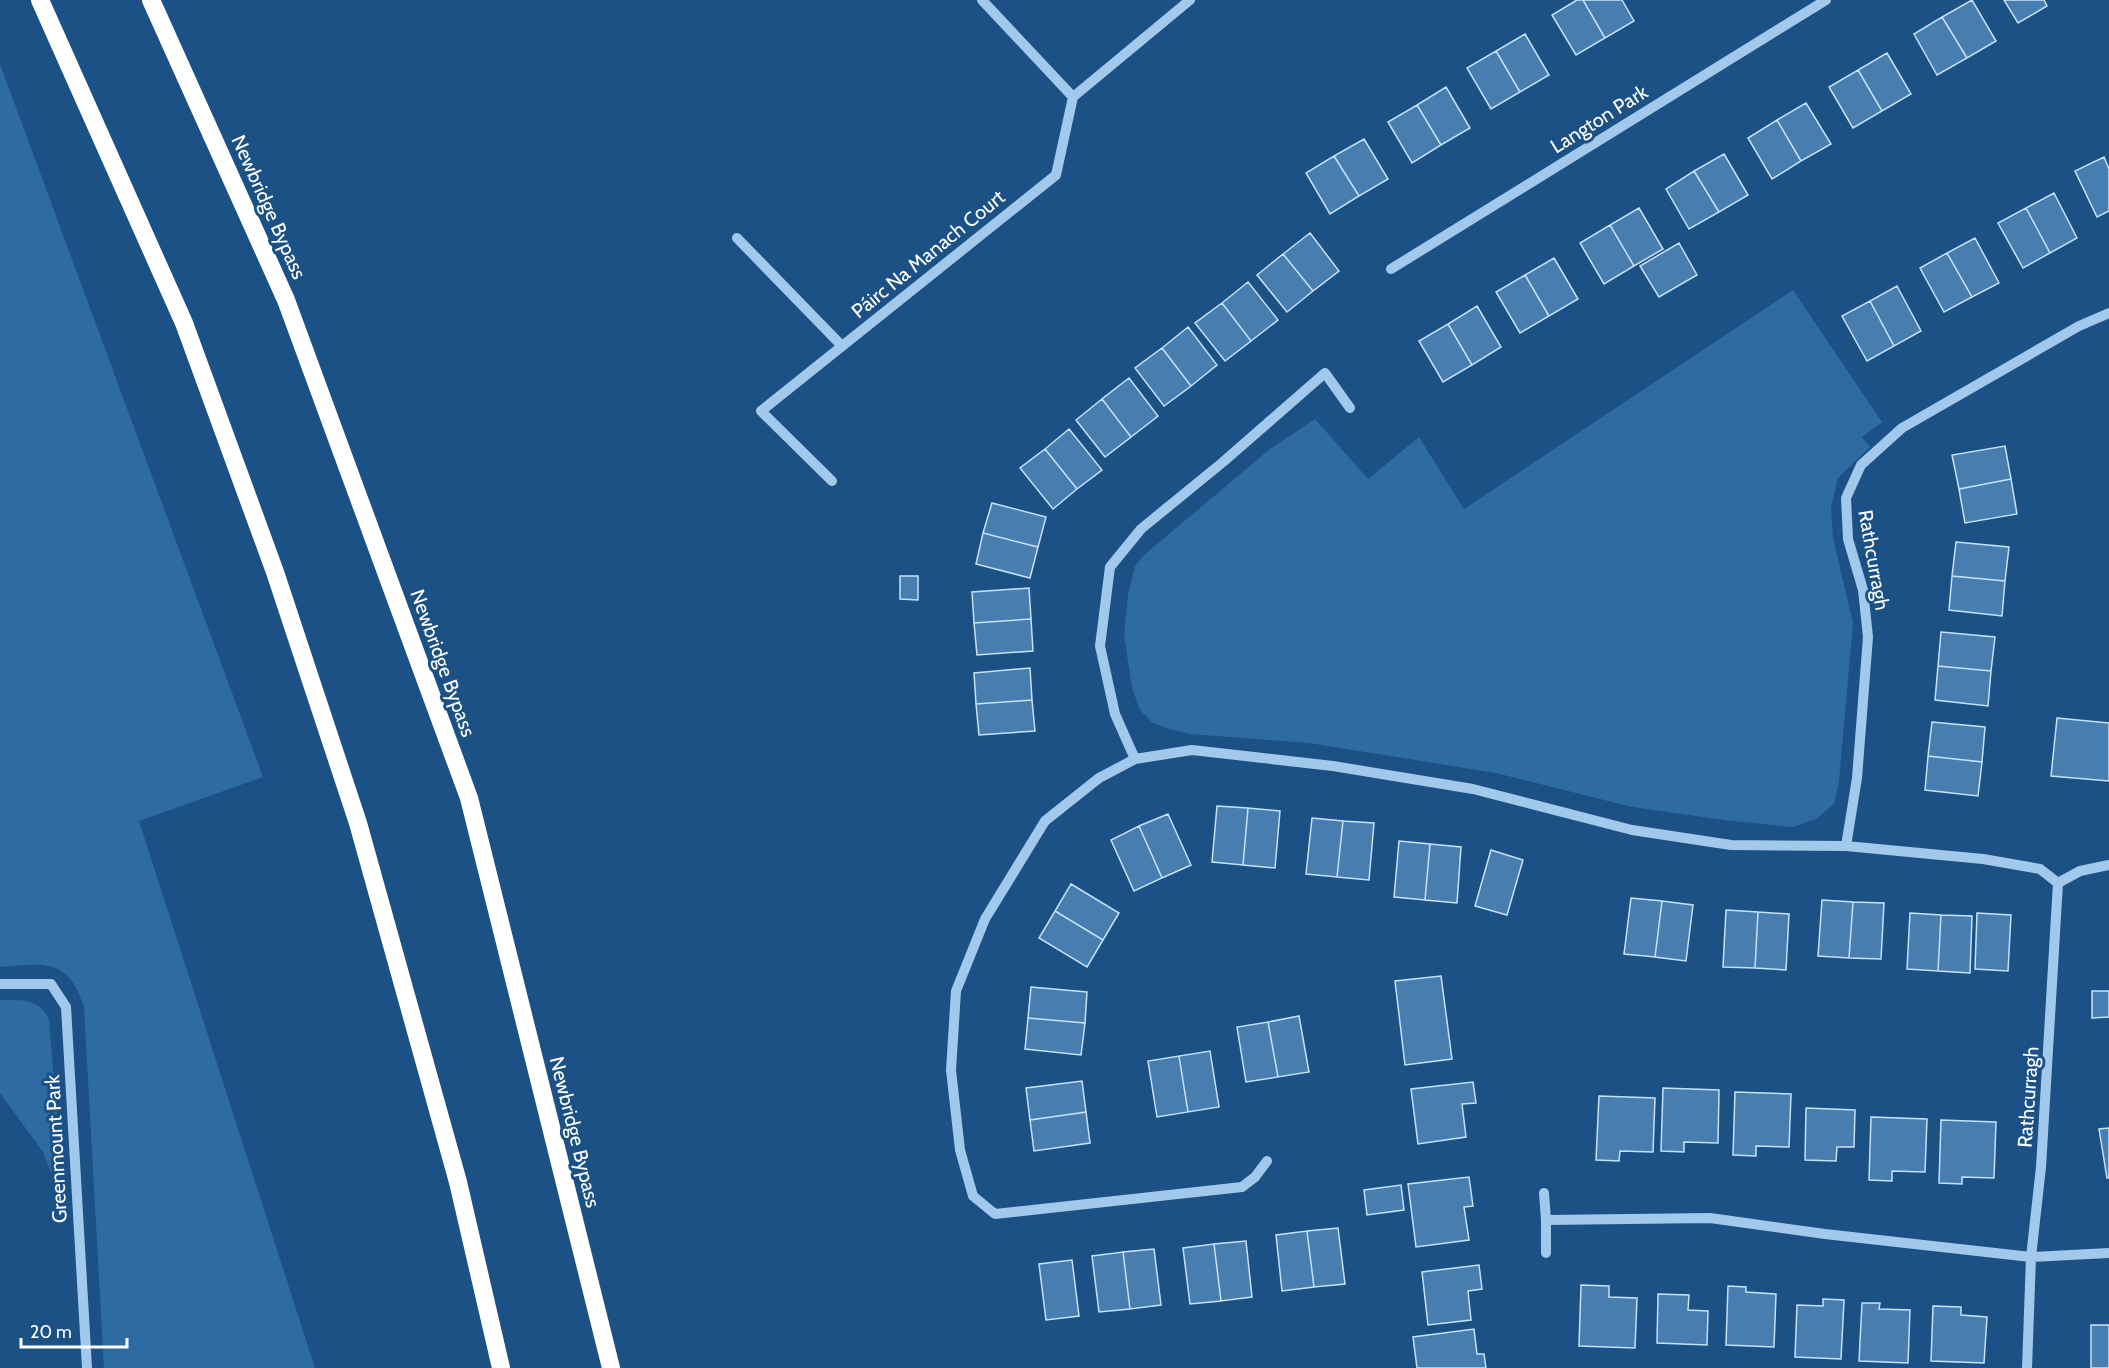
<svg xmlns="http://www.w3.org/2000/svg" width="2109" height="1368" viewBox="0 0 2109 1368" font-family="Cabin,sans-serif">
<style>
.green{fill:#2e6ba3}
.building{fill:#487db0;stroke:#c7e1f8;stroke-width:1.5}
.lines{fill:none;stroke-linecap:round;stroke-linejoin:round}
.minor{stroke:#a2c8eb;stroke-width:10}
.highway{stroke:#fff;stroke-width:18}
.labels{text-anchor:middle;stroke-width:6;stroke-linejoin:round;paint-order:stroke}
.street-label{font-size:20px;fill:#fff;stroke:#1b5185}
</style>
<rect width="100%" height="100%" fill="#1b5185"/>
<path class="green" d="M0,64L263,777L139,821L315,1368H104L84,1007C68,957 44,964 0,967Z
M1793,290L1882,422L1862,437L1870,447L1838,478L1831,508L1833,538L1853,623L1839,781L1834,804L1816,819L1793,827L1724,820L1632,807L1496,773L1309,743L1190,734L1166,728L1153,723L1140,710L1132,688L1124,634L1128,595L1135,566L1144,555L1270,449L1315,419L1368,479L1419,437L1464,509Z
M0,1000C20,1000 41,998 49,1020L62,1177L54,1180L43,1152L0,1093Z"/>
<path class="building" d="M1577,0H1583L1605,38L1576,55L1552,15Z
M1583,0H1622L1634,21L1605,38Z
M1972,0L1996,41L1967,58L1942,17Z
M2004,0H2044L2047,6L2018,23Z
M1942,17L1967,58L1937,75L1914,34Z
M1525,34L1549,75L1520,92L1496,51Z
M1496,51L1520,92L1491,109L1467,68Z
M1887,53L1911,94L1882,111L1858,70Z
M1858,70L1882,111L1853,128L1829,87Z
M1446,87L1470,128L1441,145L1417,105Z
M1806,103L1831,144L1801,161L1777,120Z
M1417,105L1441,145L1412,163L1388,122Z
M1777,120L1801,161L1772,179L1748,138Z
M1364,139L1388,179L1359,196L1334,156Z
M1724,154L1748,195L1719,212L1694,171Z
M1334,156L1359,196L1330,214L1306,173Z
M2104,157L2109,169V211L2097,217L2075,171Z
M1694,171L1719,212L1689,229L1666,189Z
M2054,193L2077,238L2050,253L2026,208Z
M1639,208L1663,249L1634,266L1610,225Z
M2026,208L2050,253L2023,268L1998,223Z
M1610,225L1634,266L1604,284L1580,243Z
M1310,233L1339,271L1313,291L1283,254Z
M1975,238L1999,283L1972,297L1947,253Z
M1679,243L1697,275L1659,297L1640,266Z
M1947,253L1972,297L1944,312L1920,268Z
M1283,254L1313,291L1287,312L1257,275Z
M1554,258L1578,299L1549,316L1525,275Z
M1525,275L1549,316L1520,333L1496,292Z
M1248,282L1278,320L1251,341L1222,303Z
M1897,286L1921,331L1894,346L1870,301Z
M1870,301L1894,346L1867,361L1842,316Z
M1222,303L1251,341L1225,361L1195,323Z
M1477,306L1501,347L1472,365L1448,324Z
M1448,324L1472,365L1443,382L1419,341Z
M1188,327L1217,365L1191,386L1162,348Z
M1162,348L1191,386L1164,406L1135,368Z
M1129,378L1158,416L1131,437L1102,399Z
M1102,399L1131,437L1105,457L1076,420Z
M1069,429L1102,470L1077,489L1045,449Z
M2005,446L2011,479L1959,489L1952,455Z
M1045,449L1077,489L1053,509L1020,468Z
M2011,479L2017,514L1965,523L1959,489Z
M992,503L1046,517L1038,547L983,533Z
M983,533L1038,547L1030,578L976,564Z
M1956,542L2009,547L2005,581L1952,576Z
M900,576H918V600L900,599Z
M1952,576L2005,581L2002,616L1949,610Z
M1029,588L1031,619L974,623L972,592Z
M1031,619L1033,651L977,655L974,623Z
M1941,632L1995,637L1991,671L1938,666Z
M1938,666L1991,671L1988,706L1935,700Z
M1030,668L1032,700L976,704L974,673Z
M1032,700L1035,731L979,735L976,704Z
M2057,718L2109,723V781L2051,776Z
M1932,722L1985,727L1982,762L1928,756Z
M1928,756L1982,762L1978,796L1925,790Z
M1217,806L1248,808L1243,865L1212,862Z
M1248,808L1280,811L1275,868L1243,865Z
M1168,814L1191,865L1162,878L1139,826Z
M1312,818L1343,821L1337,877L1306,874Z
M1343,821L1374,823L1369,880L1337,877Z
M1139,826L1162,878L1134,891L1111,840Z
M1399,841L1430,844L1425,900L1394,897Z
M1430,844L1461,847L1457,903L1425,900Z
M1491,850L1523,860L1507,915L1475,906Z
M1071,884L1119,913L1103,940L1055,911Z
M1631,898L1662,901L1655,957L1624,954Z
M1822,900L1853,902L1849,958L1818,956Z
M1662,901L1693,905L1686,961L1655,957Z
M1853,902L1884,903L1881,959L1849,958Z
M1726,910L1758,912L1755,968L1723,967Z
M1055,911L1103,940L1087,967L1039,938Z
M1758,912L1789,914L1786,970L1755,968Z
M1910,913L1941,915L1938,971L1907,969Z
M1977,913L2011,915L2008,971L1975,969Z
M1941,915L1972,916L1970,973L1938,971Z
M1441,976L1452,1059L1405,1065L1395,981Z
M1031,987L1087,992L1085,1023L1028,1018Z
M2092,991H2109V1017L2092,1018Z
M1299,1016L1309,1072L1278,1077L1268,1022Z
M1028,1018L1085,1023L1081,1055L1025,1049Z
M1268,1022L1278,1077L1246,1082L1237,1027Z
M1210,1051L1219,1107L1188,1112L1179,1056Z
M1179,1056L1188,1112L1157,1117L1148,1061Z
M1082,1081L1086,1112L1030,1120L1026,1088Z
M1473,1082L1476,1103L1462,1104L1466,1137L1418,1144L1411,1089Z
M1663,1088L1719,1090L1718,1143L1684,1142V1152L1661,1151Z
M1735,1092L1791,1094L1789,1147L1756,1146V1156L1733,1155Z
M1599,1096L1655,1098L1653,1152L1620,1151L1619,1161L1596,1160Z
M1806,1108L1855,1110L1854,1147H1837L1836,1161L1805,1160Z
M1086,1112L1090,1143L1034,1151L1030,1120Z
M1871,1117L1927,1119L1925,1172L1892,1171V1181L1869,1180Z
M1941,1120L1996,1122L1994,1178L1962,1177V1184L1939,1183Z
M2109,1128V1178H2107L2099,1129Z
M1469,1177L1473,1206L1464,1207L1469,1240L1416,1247L1408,1184Z
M1401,1185L1404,1210L1367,1215L1364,1190Z
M1338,1228L1345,1284L1314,1287L1307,1231Z
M1307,1231L1314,1287L1282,1291L1276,1235Z
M1246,1241L1252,1297L1221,1301L1214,1244Z
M1214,1244L1221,1301L1190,1304L1183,1248Z
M1154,1249L1161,1305L1130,1309L1123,1252Z
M1123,1252L1130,1309L1099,1312L1092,1256Z
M1072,1260L1079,1316L1046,1320L1039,1264Z
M1479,1265L1482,1289L1468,1291L1471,1320L1428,1325L1422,1272Z
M1581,1285L1609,1286V1297L1637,1298L1635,1348L1579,1346Z
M1728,1286L1746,1287V1292L1776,1294L1774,1347L1726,1345Z
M1658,1294L1689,1295L1688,1310L1708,1311L1707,1345L1657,1343Z
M1823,1299L1844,1300L1841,1359L1795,1357L1797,1305L1823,1306Z
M1862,1303H1880L1879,1309L1910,1310L1908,1363L1859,1361Z
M1933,1306L1961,1307V1315L1987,1317L1984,1363L1931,1361Z
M2091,1325H2109V1368H2091Z
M1474,1329L1477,1354H1484L1486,1368H1417L1413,1337Z"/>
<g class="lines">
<path class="minor" d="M1073,97L1190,0
M737,238L842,346
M1391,269L1826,0
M832,481L761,411L1056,175L1073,97L982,0
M1135,759L1115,714L1100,646L1110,567L1141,529L1223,462L1325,373L1350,408
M1846,846L1857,778L1868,637L1863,590L1848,539L1846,498L1861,465L1902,428L2079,326L2109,313
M0,984H51L66,1007L87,1368
M1267,1161L1255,1177L1242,1187L995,1214L973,1196L960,1150L951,1070L956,991L985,919L1045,821L1099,778L1135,759L1192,750L1333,766L1473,789L1632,830L1731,845L1846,846L1983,859L2040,869L2058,883
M1544,1193L1546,1220
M1546,1253V1220L1710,1218L1825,1234L2031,1257L2109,1253
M2027,1368L2031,1257L2041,1167L2058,883L2080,871L2109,865"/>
<path class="highway" d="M40,0L184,323L275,572L358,823L458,1182L501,1368
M151,0L286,300L469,798L611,1368"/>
</g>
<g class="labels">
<g class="street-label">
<text transform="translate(1599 119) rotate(-32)" y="7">Langton Park</text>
<text transform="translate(269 207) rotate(66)" y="7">Newbridge Bypass</text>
<text transform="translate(928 254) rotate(-39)" y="7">Páirc Na Manach Court</text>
<text transform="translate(1874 560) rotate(80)" y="7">Rathcurragh</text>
<text transform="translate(443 663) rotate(70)" y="7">Newbridge Bypass</text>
<text transform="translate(2028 1097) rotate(-86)" y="7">Rathcurragh</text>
<text transform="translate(575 1132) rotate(76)" y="7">Newbridge Bypass</text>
<text transform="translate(56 1149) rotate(-93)" y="7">Greenmount Park</text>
</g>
</g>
<path d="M21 1338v9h106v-9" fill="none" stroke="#ffffff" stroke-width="3"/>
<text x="30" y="1338" font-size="18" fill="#ffffff" stroke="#1b5185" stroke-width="4.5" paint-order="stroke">20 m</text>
</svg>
